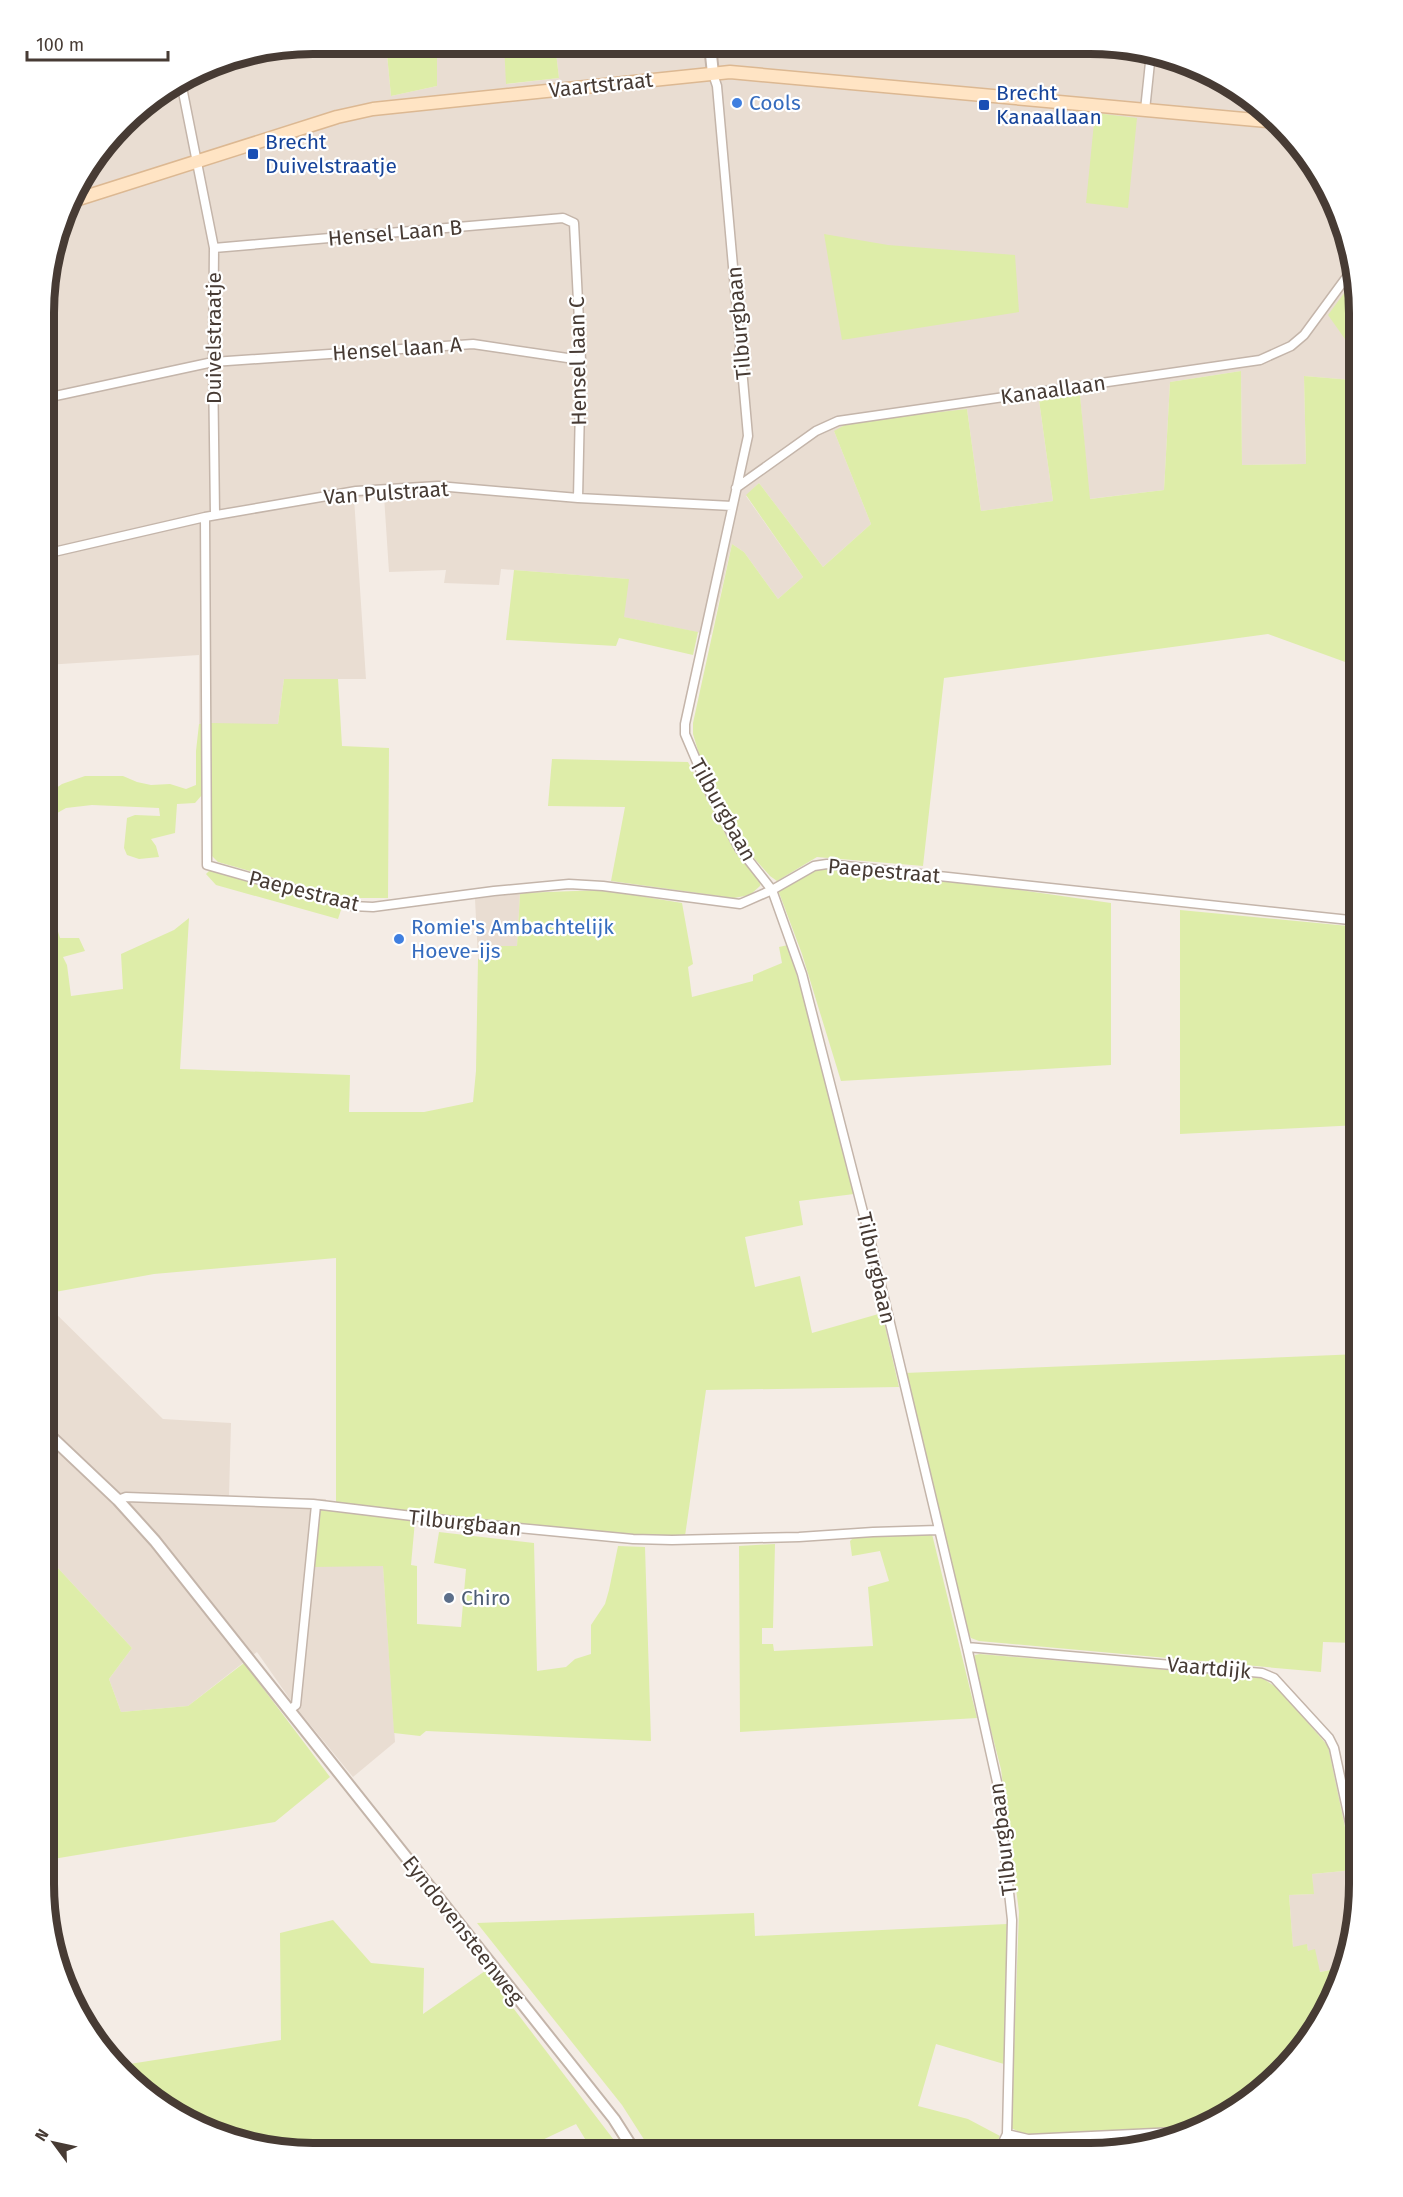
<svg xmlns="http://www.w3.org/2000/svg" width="1403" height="2197" viewBox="0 0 1403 2197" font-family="'Fira Sans',sans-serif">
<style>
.residential{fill:#e9ddd2}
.green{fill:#deeda9}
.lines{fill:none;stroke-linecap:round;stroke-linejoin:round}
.minor-casing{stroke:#c4b5aa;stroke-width:11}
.tertiary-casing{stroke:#c4b5aa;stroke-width:14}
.secondary-casing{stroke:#dcb892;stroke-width:15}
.minor{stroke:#fff;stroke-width:8}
.tertiary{stroke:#fff;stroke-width:10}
.secondary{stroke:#ffe4c4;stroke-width:12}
.shop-dot{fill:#3f7fe0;stroke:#fff;stroke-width:2}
.transit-dot{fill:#1a4fb4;stroke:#fff;stroke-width:2}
.service-dot{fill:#5c6f8a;stroke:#fff;stroke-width:2}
.labels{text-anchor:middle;stroke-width:4.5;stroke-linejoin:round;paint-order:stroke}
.street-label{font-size:21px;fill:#473b34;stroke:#fff}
.transit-label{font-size:21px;fill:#164399;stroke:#fff;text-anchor:start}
.shop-label{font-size:21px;fill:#366cbe;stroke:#fff;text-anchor:start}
.service-label{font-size:21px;fill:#4e5e75;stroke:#fff;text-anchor:start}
.rim{fill:none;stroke:#473b34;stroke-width:8}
</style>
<rect width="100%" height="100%" fill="#f4ece5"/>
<path class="residential" d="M313,44H386L391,96L437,86V44H504L507,84L559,78L555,44L1126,46L1193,64L1254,99L1304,149L1339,210L1353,281L1329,315L1359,359V368L1352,380L1304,376L1306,464L1242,465L1241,371L1170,382L1164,490L1089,499L1080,395L1039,400L1053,501L981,511L967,409L834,431L871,524L823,567L759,483L746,496L803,577L778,599L744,552L732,544L711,635L623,617L628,579L501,569L499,585L444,583L446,570L389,572L384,496L354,498L366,679H284L278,724H199V655L46,665V278L71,193L135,111L210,64Z
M520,893L517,946L498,960L478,959L475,899Z
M44,1302L163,1419L231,1423L229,1496L326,1499L324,1508L383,1565L395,1742L353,1777L294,1705L257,1652L188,1706L121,1712L109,1679L132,1648L44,1553Z
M1354,1870L1359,1891V1902L1346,1967L1319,1972L1308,1951L1307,1945L1293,1948L1289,1895L1313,1894L1312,1874Z"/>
<path class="green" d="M386,44H437V86L391,96Z
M504,44H555L559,78L506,84Z
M1095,113L1137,118L1128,208L1086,203Z
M824,234L888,245L1015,255L1019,312L842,340Z
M1353,281L1359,313V359L1328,315Z
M1359,368V667L1268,634L944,678L923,866L817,857L777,881L770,876L744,847L699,754L693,734V723L732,544L744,552L778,599L803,577L746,495L759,483L823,567L871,524L834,431L850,422L967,409L981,511L1053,501L1039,400L1080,395L1090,499L1164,490L1170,382L1241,371L1242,465L1306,464L1304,376L1352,380Z
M514,570L629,579L624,617L698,632L693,655L619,638L616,646L506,640Z
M45,662L53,761H45Z
M284,679H338L342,746L389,748L388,898H346L218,862L212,856L211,723L278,724Z
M199,724H202V795L195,803L177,804L175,833L151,839L156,846L159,857L139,859L127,855L124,848L127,818L135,815L160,816L159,808L92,805L66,808L45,820V796L62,784L85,776H123L137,782L151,785L170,784L186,789L196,785V751Z
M552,759L688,762L735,852L761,882L760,886L750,895L734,898L611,881L625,807L548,806Z
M833,868L999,887L1111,903V1065L841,1081L802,954L778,890L814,871Z
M210,870L342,907L338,919L216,885L206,874Z
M45,890L60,938H79L85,951L63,957L67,965L71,996L123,989L121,954L174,930L189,918L180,1069L350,1075L349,1112H424L473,1102L476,1071L478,959L498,960L499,946H517L520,893L603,890L682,903L693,964L688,967L692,997L753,981V975L782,963L779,947L788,945L815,1038L854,1194L799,1201L803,1225L745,1237L755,1287L800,1276L812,1333L882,1313L899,1387L706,1390L685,1536L646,1538L570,1530L336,1502V1258L154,1274L44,1294Z
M1180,910L1359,927V1125L1180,1134Z
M1359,1354V1683H1354L1355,1643L1323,1642L1321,1672L979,1641L971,1638L967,1630L905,1373Z
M324,1508L415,1521L411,1565L417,1566V1624L461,1627L466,1569L434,1563L439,1532L534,1543L537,1671L566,1667L575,1659L591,1654V1625L605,1604L609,1590L618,1546L645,1547L651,1741L426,1731L420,1736L394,1733L383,1566L313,1567L319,1511Z
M932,1534L977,1718L740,1732L739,1546L775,1544L773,1628H762V1644H773L774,1651L873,1646L868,1587L889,1581L880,1551L852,1556L850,1541L853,1538Z
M44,1553L132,1648L109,1679L121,1712L188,1706L244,1663L330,1777L275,1822L47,1860L44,1839Z
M980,1654L1262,1678L1279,1689L1328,1746L1354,1870L1312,1874L1314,1894L1289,1895L1293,1947L1307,1944L1308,1951L1315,1949L1320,1972L1346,1967L1345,1971L1316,2030H1306V2042L1281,2069L1272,2070V2078L1254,2098L1203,2127L1026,2135L1011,2128L1019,1912L1001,1769L973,1661L975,1655Z
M754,1913L755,1936L1007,1924L1004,2064L936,2044L918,2106L968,2119L1000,2136L991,2153L652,2152L622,2105L477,1923Z
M333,1920L371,1963L424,1968L423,2014L485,1971L620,2148L611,2152H593L576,2124L517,2152L278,2151L210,2133L149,2098L117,2066L281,2040L280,1933Z
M1179,2136L1090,2153H1005L1011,2139Z"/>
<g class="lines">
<defs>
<path id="minor" d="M713,74L717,86L748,436L685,724V734L711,795L739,848L772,890L802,974L871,1243L967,1647L997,1782L1012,1920L1007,2134L998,2153
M181,82L214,248L213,362L215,515
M1145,110L1151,53
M214,248L563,218L574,223L581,360L578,498
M46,398L213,362L473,344L581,360
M736,488L816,431L838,421L1260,360L1291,346L1304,335L1351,271
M205,517L207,865L352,906L373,907L494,891L569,884L603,886L740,904L772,890L814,866L827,864L1359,921
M45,554L205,517L356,491L438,486L578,498L732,506
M118,1500L126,1497L313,1504L478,1524L633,1539L672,1540L799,1537L873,1532L938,1530
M967,1647L1262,1673L1274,1678L1329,1738L1334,1748L1359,1865
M289,1710L296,1705L316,1505
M1007,2134L1028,2139L1197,2131"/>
<path id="tertiary" d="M710,45L713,74
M44,1430L118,1500L155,1541L614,2119L635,2152"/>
<path id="secondary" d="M69,202L337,117L373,109L730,72L1277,122"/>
</defs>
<use href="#minor" class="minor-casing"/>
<use href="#tertiary" class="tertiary-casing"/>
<use href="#secondary" class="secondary-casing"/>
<use href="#minor" class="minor"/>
<use href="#tertiary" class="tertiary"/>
<use href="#secondary" class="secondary"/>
</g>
<g class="shop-dot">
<circle cx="737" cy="103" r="6"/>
<circle cx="399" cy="939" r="6"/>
</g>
<g class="transit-dot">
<rect x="978" y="99" width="12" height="12" rx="3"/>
<rect x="247" y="148" width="12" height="12" rx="3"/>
</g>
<circle class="service-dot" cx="449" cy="1598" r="6"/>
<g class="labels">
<g class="street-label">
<text transform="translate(601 85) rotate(-6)" y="7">Vaartstraat</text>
<text transform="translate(395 233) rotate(-5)" y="7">Hensel Laan B</text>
<text transform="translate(739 323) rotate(-95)" y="7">Tilburgbaan</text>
<text transform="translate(214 338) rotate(-90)" y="7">Duivelstraatje</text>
<text transform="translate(397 349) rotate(-4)" y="7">Hensel laan A</text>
<text transform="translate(578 361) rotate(-91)" y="7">Hensel laan C</text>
<text transform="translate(1053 390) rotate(-8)" y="7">Kanaallaan</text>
<text transform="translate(386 493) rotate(-4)" y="7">Van Pulstraat</text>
<text transform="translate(723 810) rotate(61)" y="7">Tilburgbaan</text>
<text transform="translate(884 871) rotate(5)" y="7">Paepestraat</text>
<text transform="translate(304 891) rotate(14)" y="7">Paepestraat</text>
<text transform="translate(876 1268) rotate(77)" y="7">Tilburgbaan</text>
<text transform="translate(465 1523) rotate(6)" y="7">Tilburgbaan</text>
<text transform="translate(1209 1668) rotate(5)" y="7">Vaartdijk</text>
<text transform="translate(1003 1839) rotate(-97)" y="7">Tilburgbaan</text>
<text transform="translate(463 1930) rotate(52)" y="7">Eyndovensteenweg</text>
</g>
<g class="transit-label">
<text x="996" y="100">Brecht<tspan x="996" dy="24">Kanaallaan</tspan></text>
<text x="265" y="149">Brecht<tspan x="265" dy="24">Duivelstraatje</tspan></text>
</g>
<g class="shop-label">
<text x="749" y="110">Cools</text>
<text x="411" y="934">Romie's Ambachtelijk<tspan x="411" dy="24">Hoeve-ijs</tspan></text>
</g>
<g class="service-label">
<text x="461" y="1605">Chiro</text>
</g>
</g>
<path d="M0 0H1403V2197H0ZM313 54H1090A259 259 0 0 1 1349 313V1884A259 259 0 0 1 1090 2143H313A259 259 0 0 1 54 1884V313A259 259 0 0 1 313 54Z" fill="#fff" fill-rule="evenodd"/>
<path class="rim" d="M313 54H1090A259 259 0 0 1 1349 313V1884A259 259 0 0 1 1090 2143H313A259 259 0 0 1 54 1884V313A259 259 0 0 1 313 54Z"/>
<g transform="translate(54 2143) rotate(303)" stroke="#ffffff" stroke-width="4.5" paint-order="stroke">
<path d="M0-4.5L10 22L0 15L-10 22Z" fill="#473b34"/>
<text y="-9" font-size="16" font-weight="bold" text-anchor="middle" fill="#473b34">N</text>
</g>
<path d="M27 51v9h141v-9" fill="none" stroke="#473b34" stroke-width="3"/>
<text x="36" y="51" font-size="18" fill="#473b34" stroke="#ffffff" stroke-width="4.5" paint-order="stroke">100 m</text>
</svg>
